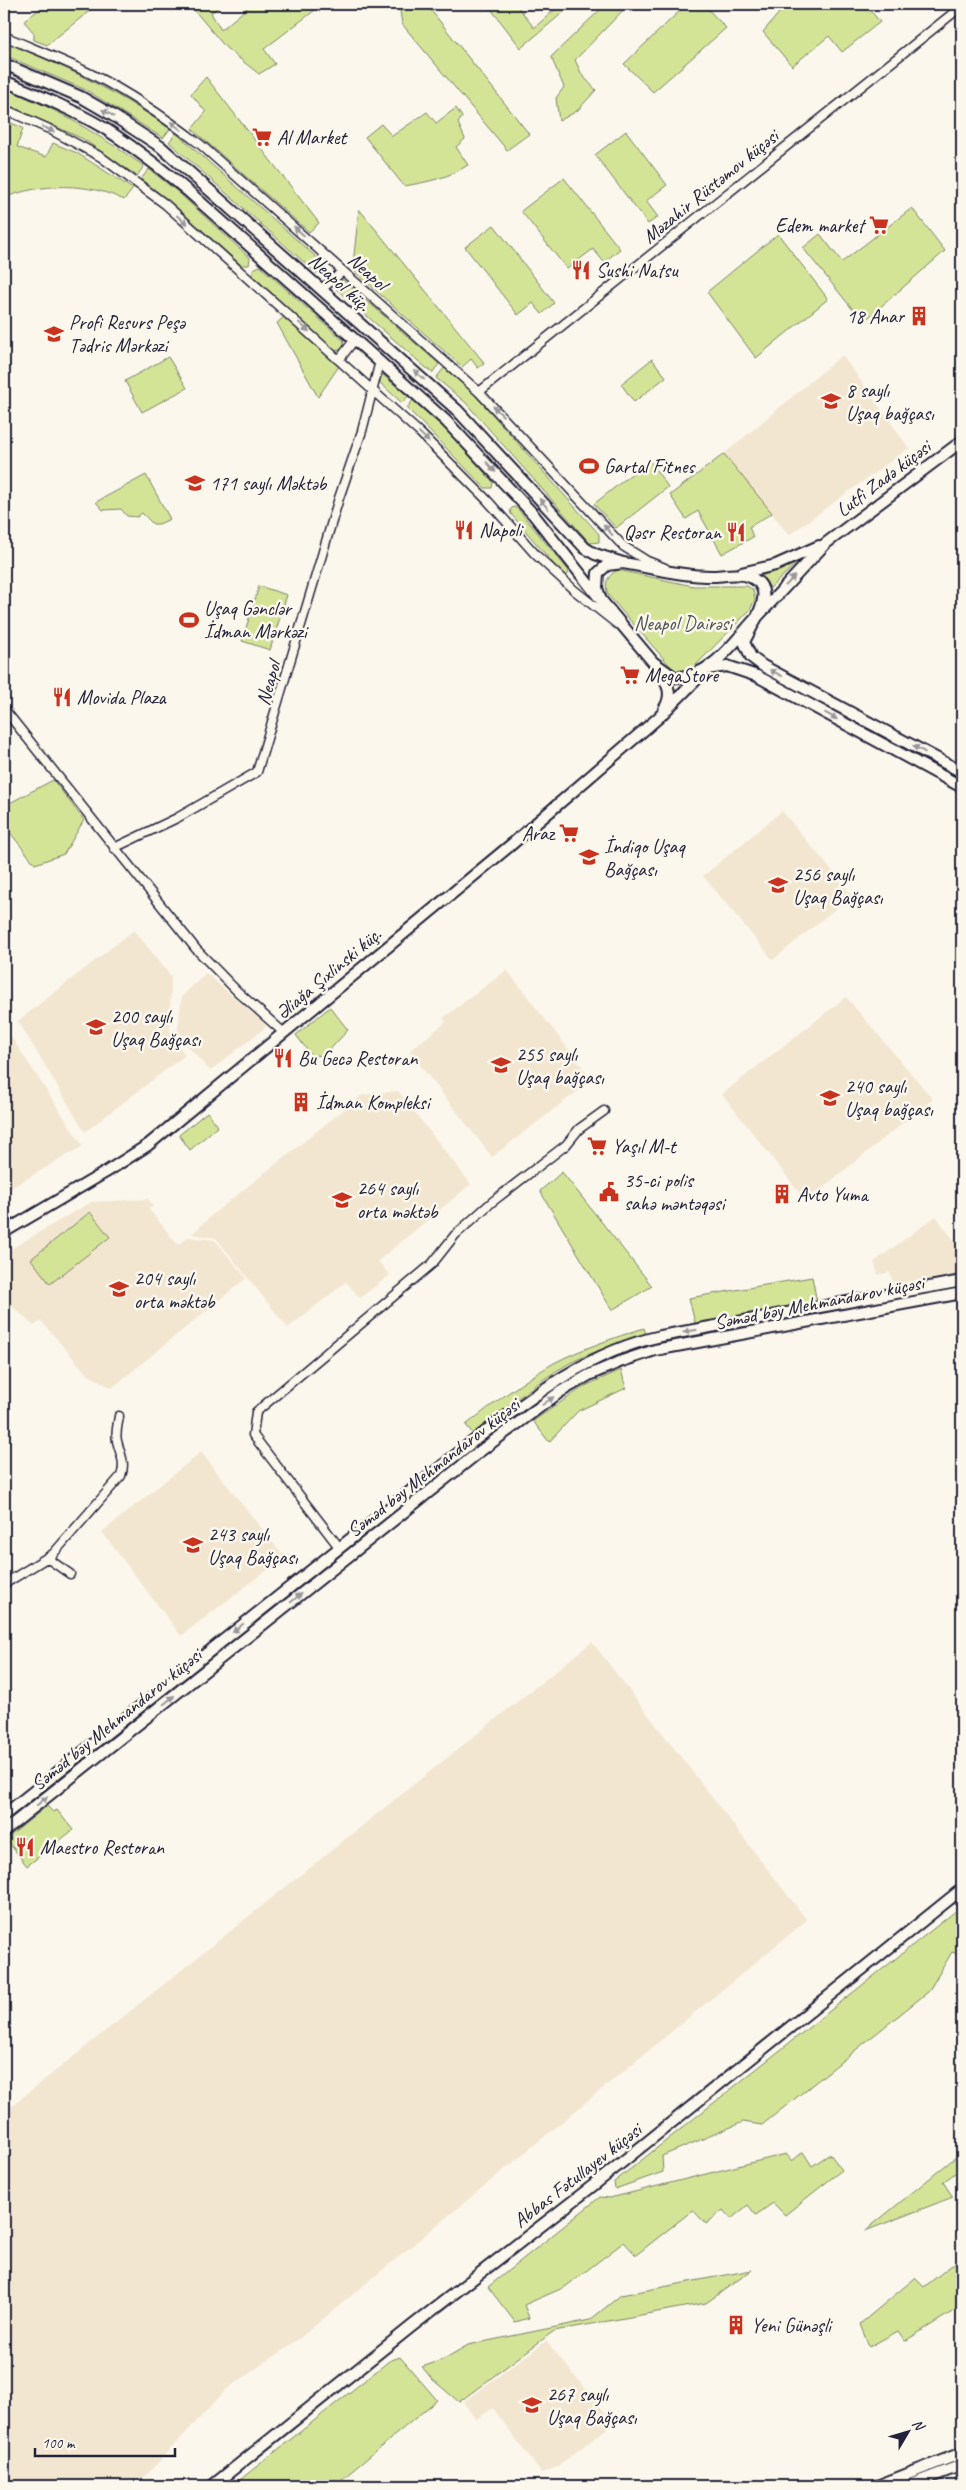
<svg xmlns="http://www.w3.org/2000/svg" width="966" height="2490" viewBox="0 0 966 2490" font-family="Caveat,sans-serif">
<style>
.built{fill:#f3e6d1}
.green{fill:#d4e497;stroke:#7b8369}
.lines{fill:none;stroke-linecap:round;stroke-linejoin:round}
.street-casing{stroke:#22223b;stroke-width:11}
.secondary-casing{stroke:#22223b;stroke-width:14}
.street{stroke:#fbf7ec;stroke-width:8}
.secondary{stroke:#fbf7ec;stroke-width:10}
.oneway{fill:#99979c}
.labels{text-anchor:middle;stroke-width:5;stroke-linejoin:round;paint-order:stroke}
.poi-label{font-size:20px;fill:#22223b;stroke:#fbf7ec;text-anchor:start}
.street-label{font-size:20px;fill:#22223b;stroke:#fbf7ec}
.park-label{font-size:20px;fill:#4e5252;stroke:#fbf7ec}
</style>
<rect width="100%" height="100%" fill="#fbf7ec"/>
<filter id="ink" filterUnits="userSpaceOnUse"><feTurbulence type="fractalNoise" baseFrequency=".02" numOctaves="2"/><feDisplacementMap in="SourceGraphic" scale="10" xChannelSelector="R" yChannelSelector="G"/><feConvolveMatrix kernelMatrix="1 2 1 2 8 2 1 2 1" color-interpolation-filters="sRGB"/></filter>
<g filter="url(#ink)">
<path class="built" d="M842,355L909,448L789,535L724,454Z
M782,811L852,895L773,960L703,876Z
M134,930L171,976L170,1033L185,1055L85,1132L18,1021Z
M507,970L592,1080L492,1157L409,1051L446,1022L443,1018Z
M206,973L267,1026L210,1071L177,1034L182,996Z
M846,997L933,1099L806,1201L722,1094Z
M4,1026L83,1146L4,1192Z
M398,1091L471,1184L378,1261L390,1275L360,1298L346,1282L288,1328L216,1238L192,1234L212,1215L362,1095Z
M148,1199L153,1206L149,1209L178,1245L188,1237L215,1240L246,1278L112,1388L87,1374L41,1321L34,1326L4,1299V1253L91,1202Z
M936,1216L962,1251V1271L956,1275L893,1284L890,1272L878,1275L874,1262Z
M201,1452L284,1557L181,1636L102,1532Z
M592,1642L807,1920L300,2338L227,2389L136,2486H4V2112Z
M546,2341L614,2423L555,2468L541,2473L493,2408L476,2420L463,2402Z"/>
<path class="green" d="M46,4H98L47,45L34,40V33L24,21Z
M189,4H222L211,13L221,30L252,4H323L264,49L275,64L259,74L226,48Z
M402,4H426L529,134L507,150L402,24L399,5Z
M487,4H516L534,28L561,4H573L521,48Z
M606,4H629L575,60L582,75L596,90L577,111L559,121L556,98L564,87L551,57Z
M687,4H703L726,28L653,92L624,64Z
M771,4H865L880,22L842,52L829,36L792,66L763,32L779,13Z
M4,42C63,65 118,92 170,129L163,138L86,90L4,55Z
M206,77L319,223L309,232L192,129L206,112L191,94Z
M4,88C55,107 99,135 144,166L137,176L83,139L4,103Z
M456,108L462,117L458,123L465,139L456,147L468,165C448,178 428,182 404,186L365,137L381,124L392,136L427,112L436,123Z
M4,120L23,128L17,147L46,157L53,143L77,153L133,189L124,200C89,182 40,183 4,198Z
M626,131L667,185L646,201L658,217L648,224L595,155Z
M176,133L324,264L323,271L316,273L169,142Z
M149,169L179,193L250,258L249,265H241L172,203L141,179Z
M564,178L620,249L604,262L593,249L567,269L521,211Z
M912,208L945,251L863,322L803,248L820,234L842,262Z
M359,209L482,360L484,364L478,368L471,359L462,367L355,272L353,264Z
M494,225L554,303L542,314L533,303L518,315L465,247Z
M778,234L828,299L756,358L707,292Z
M260,266L344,341L343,349L335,351L253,276V269Z
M343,280L439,364L432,373L336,289L337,282Z
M285,316L339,366L318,397L277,323Z
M168,357L187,388L142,412L125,381Z
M652,359L666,377L634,402L621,384Z
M444,368L474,394L599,534V542L590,543L465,402L436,378Z
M383,375L408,396L402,403L379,382V377Z
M413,400L446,430L493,482L492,488H485L407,408Z
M724,454L772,513L749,527L753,537L722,554L698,511L686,519L670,495Z
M649,460L668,487L616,528L594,504Z
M146,475L170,519L159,524H153L142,513L137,517L127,516L121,509L103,510L96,502Z
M513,507L517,508L569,571L567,576L563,575L511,514L510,510Z
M801,559L770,588L762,576Z
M618,570L693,586H747L753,590L755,599L750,610L694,667L680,673L671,667L608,595C604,584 607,575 618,570Z
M259,586L287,595L270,650L242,641Z
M53,780L84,820L64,854L35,864L4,825V806Z
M330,1007L348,1030L324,1056L311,1055L296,1035Z
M207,1112L218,1126L190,1150L179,1135Z
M562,1172L652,1286L612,1310L540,1191Z
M90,1212L110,1237L50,1284L31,1259Z
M812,1277L817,1302L695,1323L689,1298Z
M644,1328L646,1335C620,1343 594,1351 570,1363C535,1382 504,1410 473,1434L466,1425C494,1403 523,1381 554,1363C583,1348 614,1338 644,1328Z
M621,1370L626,1388L578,1411L549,1442L533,1421L585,1386Z
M47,1806L53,1812L57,1810L73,1830L27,1866L6,1839Z
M962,1906V1956L952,1952L928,1992L762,2125L743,2122L662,2156L663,2172L615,2189L614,2182Z
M803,2152L812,2166L830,2154L842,2170L785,2215L773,2203L756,2215L748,2205L731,2219L723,2210L706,2224L693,2210L636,2255L624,2242L565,2287L524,2305L529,2318L515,2322L488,2287L600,2197L610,2198L786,2154L792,2161Z
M962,2152V2168L943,2182L953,2197L865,2231Z
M962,2257V2306L905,2341L898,2331L869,2347L860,2324L915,2278L924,2287Z
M752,2270L706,2303L554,2331L459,2402L432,2379L422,2367L442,2360L468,2345L590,2320L621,2295Z
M400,2357L437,2400L334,2486H246L236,2483L389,2361Z"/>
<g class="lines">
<defs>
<path id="street" d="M4,36C34,49 66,61 95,76C133,95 167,119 201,145L479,392L623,546L647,561L665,568
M4,109L49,129L101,157L165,204L420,433L487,500L536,555L574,590L617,624
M322,289L343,271
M339,360L355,339
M479,392L962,6
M4,709L196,949L238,992L283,1032
M114,848L177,818L257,772L339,498L362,431L380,361
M339,1547L253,1435L256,1412L432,1264L455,1235L492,1202L566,1145L579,1129L604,1111
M47,1558L70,1574
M4,1584L53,1554L121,1476C126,1462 120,1454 117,1441C115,1433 118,1424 119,1416"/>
<path id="secondary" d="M4,64L81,97L112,115L161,147L457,410L585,548L595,554L623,563
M4,81C38,95 72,109 104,128C134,147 162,169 189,192L446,421L533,514L601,600
M962,441L825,544L757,617L744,642L751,657L763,666L962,772
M623,563C653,568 685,577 716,576C728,575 743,572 754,579C769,588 763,604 757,617C735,640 710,680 674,677L653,662L601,600L597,588L598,573L607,565Z
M741,573L776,565L819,546
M659,670C667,683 674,694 664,709
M4,1232L106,1172L148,1145L512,844L658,718L707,669L727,666L757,676L962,787
M4,1815L471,1443C530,1398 587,1352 661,1336L962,1281
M4,1831L479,1452L560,1392L589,1375L622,1361L655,1350L962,1293
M212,2486L412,2326L595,2184L962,1889
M877,2486L962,2453
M907,2486L962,2465"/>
</defs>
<use href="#street" class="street-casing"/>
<use href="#secondary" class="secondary-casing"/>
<use href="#street" class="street"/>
<use href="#secondary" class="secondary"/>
</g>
<defs><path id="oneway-solid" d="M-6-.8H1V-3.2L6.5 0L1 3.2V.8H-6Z" transform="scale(1.25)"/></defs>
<g class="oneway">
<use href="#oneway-solid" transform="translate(108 113) rotate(-150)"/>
<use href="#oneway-solid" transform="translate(176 126) rotate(-143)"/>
<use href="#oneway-solid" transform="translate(48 129) rotate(25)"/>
<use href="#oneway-solid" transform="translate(182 220) rotate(41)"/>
<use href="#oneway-solid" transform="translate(299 231) rotate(-138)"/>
<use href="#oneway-solid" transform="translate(304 327) rotate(42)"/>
<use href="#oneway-solid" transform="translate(419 375) rotate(-139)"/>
<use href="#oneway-solid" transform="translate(498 411) rotate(-135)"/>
<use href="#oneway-solid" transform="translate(424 437) rotate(44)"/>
<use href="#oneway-solid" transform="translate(491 467) rotate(47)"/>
<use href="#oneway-solid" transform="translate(544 504) rotate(-131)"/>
<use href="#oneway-solid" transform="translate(608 530) rotate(-131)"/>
<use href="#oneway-solid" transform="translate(790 581) rotate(-47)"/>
<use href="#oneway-solid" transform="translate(776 673) rotate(-153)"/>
<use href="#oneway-solid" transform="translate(831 716) rotate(29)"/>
<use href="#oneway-solid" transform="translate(919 749) rotate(-151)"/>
<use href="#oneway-solid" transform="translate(690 1331) rotate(170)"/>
<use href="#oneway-solid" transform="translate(548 1401) rotate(-35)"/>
<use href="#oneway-solid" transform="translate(296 1598) rotate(-39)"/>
<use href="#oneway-solid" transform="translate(238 1628) rotate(141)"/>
<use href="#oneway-solid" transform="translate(169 1700) rotate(-39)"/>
<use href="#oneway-solid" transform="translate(42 1801) rotate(-39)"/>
</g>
</g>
<defs>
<symbol id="supermarket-bare" viewBox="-9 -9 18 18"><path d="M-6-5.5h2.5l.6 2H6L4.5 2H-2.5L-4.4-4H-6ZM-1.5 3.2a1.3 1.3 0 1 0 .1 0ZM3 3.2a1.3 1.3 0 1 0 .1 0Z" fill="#c8321e" stroke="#fbf7ec" stroke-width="2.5" paint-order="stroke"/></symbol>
<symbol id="restaurant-bare" viewBox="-9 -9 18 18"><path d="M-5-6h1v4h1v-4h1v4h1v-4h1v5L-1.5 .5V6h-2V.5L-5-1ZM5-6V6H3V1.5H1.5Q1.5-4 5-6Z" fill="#c8321e" stroke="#fbf7ec" stroke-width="2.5" paint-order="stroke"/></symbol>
<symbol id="building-bare" viewBox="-9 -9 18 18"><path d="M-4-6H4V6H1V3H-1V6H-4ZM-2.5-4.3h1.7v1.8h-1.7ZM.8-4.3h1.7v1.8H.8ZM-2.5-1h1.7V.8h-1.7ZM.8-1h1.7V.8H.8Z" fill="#c8321e" stroke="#fbf7ec" stroke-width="2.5" paint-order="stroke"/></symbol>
<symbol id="school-bare" viewBox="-9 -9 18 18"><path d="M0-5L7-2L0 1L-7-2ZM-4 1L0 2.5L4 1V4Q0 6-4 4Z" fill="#c8321e" stroke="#fbf7ec" stroke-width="2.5" paint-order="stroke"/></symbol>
<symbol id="stadium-bare" viewBox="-9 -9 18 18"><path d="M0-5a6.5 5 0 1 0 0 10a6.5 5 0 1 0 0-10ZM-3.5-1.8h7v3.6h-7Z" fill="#c8321e" stroke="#fbf7ec" stroke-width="2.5" paint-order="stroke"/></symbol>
<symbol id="civic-bare" viewBox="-9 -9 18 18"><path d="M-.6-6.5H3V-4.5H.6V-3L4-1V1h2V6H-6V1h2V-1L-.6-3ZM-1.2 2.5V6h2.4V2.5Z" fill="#c8321e" stroke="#fbf7ec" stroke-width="2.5" paint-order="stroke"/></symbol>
</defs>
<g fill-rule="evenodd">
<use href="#supermarket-bare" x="248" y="123" width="28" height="28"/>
<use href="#supermarket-bare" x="865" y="211" width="28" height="28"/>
<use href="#restaurant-bare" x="567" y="256" width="28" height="28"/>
<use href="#building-bare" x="905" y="302" width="28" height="28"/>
<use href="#school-bare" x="40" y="320" width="28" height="28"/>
<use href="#school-bare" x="817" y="387" width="28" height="28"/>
<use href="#stadium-bare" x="575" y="452" width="28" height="28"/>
<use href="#school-bare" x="181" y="469" width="28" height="28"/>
<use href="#restaurant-bare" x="450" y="516" width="28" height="28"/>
<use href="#restaurant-bare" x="722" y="518" width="28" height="28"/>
<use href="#stadium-bare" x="175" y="606" width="28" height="28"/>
<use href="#supermarket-bare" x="616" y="661" width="28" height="28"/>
<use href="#restaurant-bare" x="48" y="683" width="28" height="28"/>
<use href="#supermarket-bare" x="555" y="819" width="28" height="28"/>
<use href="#school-bare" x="575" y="843" width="28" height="28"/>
<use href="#school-bare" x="764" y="871" width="28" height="28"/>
<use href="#school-bare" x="82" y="1013" width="28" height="28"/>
<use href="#restaurant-bare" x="269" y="1044" width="28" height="28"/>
<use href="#school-bare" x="487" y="1051" width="28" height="28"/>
<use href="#school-bare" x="816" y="1084" width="28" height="28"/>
<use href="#building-bare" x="287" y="1088" width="28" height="28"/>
<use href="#supermarket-bare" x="583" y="1132" width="28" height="28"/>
<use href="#civic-bare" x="595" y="1178" width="28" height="28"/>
<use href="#building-bare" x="768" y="1180" width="28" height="28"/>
<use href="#school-bare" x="328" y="1186" width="28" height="28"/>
<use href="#school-bare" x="105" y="1275" width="28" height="28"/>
<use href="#school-bare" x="179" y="1531" width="28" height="28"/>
<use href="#restaurant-bare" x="11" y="1833" width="28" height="28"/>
<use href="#building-bare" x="722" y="2311" width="28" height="28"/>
<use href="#school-bare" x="518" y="2391" width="28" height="28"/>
</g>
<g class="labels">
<g class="poi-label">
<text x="277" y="144">Al Market</text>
<text x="864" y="232" text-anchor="end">Edem market</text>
<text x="596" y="277">Sushi Natsu</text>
<text x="904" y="323" text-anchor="end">18 Anar</text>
<text x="69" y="329">Profi Resurs Peşə<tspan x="69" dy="23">Tədris Mərkəzi</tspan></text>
<text x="846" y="397">8 saylı<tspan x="846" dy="23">Uşaq bağçası</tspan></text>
<text x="604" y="473">Gartal Fitnes</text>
<text x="210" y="490">171 saylı Məktəb</text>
<text x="479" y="537">Napoli</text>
<text x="721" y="539" text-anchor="end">Qəsr Restoran</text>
<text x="204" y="615">Uşaq Gənclər<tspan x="204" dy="23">İdman Mərkəzi</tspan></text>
<text x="645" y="682">MegaStore</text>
<text x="77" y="704">Movida Plaza</text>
<text x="554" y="840" text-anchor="end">Araz</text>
<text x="604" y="853">İndiqo Uşaq<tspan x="604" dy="23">Bağçası</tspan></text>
<text x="793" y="881">256 saylı<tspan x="793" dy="23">Uşaq Bağçası</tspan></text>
<text x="111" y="1023">200 saylı<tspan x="111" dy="23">Uşaq Bağçası</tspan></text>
<text x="516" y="1061">255 saylı<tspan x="516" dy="23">Uşaq bağçası</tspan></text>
<text x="298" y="1065">Bu Gecə Restoran</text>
<text x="845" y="1093">240 saylı<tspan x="845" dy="23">Uşaq bağçası</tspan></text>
<text x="316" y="1109">İdman Kompleksi</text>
<text x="612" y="1153">Yaşıl M-t</text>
<text x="624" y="1187">35-ci polis<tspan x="624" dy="23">sahə məntəqəsi</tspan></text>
<text x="357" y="1195">264 saylı<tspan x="357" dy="23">orta məktəb</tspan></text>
<text x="797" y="1201">Avto Yuma</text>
<text x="134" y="1285">204 saylı<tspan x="134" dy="23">orta məktəb</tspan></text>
<text x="208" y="1541">243 saylı<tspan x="208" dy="23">Uşaq Bağçası</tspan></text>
<text x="40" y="1854">Maestro Restoran</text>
<text x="751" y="2332">Yeni Günəşli</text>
<text x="547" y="2401">267 saylı<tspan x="547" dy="23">Uşaq Bağçası</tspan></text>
</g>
<g class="street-label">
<text transform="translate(710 186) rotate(-39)" y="7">Məzahir Rüstəmov küçəsi</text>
<text transform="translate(368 271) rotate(42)" y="7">Neapol</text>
<text transform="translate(340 282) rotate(42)" y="7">Neapol küç.</text>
<text transform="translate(883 478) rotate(-37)" y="7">Lutfi Zadə küçəsi</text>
<text transform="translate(268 683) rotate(-74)" y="7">Neapol</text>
<text transform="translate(328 973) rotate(-40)" y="7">Əliağa Şıxlinski küç.</text>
<text transform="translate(819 1302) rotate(-11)" y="7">Səməd bəy Mehmandarov küçəsi</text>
<text transform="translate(433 1467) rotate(-38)" y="7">Səməd bəy Mehmandarov küçəsi</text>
<text transform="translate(116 1719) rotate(-39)" y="7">Səməd bəy Mehmandarov küçəsi</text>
<text transform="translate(577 2175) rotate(-38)" y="7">Abbas Fətullayev küçəsi</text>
</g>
<g class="park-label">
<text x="683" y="630">Neapol Dairəsi</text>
</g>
</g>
<rect width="966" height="2490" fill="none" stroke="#fbf7ec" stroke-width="20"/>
<rect x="10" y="10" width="946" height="2470" fill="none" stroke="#22223b" stroke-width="2" filter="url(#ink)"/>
<g transform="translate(908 2432) rotate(52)" stroke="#fbf7ec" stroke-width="4" paint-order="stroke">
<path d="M0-4L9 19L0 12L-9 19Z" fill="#22223b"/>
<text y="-8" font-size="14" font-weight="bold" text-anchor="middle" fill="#22223b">N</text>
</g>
<path d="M35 2448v8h140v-8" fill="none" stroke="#22223b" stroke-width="2.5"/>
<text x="42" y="2448" font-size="15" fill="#22223b" stroke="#fbf7ec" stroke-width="4" paint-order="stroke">100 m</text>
</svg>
